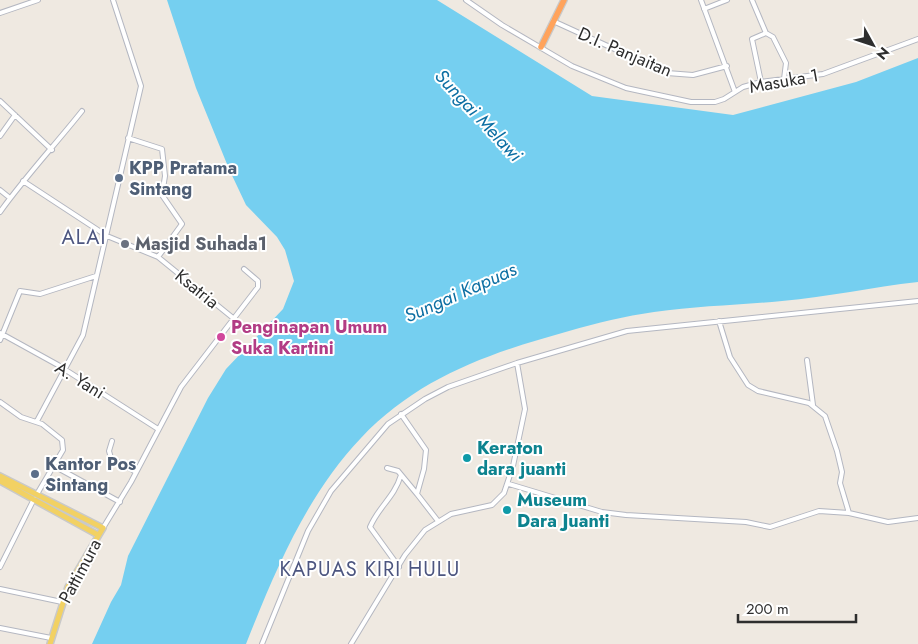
<svg xmlns="http://www.w3.org/2000/svg" width="918" height="644" viewBox="0 0 918 644" font-family="Jost,sans-serif">
<style>
.water{fill:#75cff0}
.lines{fill:none;stroke-linecap:round;stroke-linejoin:round}
.minor-casing{stroke:#b4b7c1;stroke-width:6}
.major-casing{stroke:#c9c9c9;stroke-width:8}
.highway-casing{stroke:#c9c9c9;stroke-width:8}
.minor{stroke:#fff;stroke-width:4}
.major{stroke:#f2d163;stroke-width:5}
.highway{stroke:#ffa35c;stroke-width:5.5}
.service-dot{fill:#5c6f8a;stroke:#fff;stroke-width:2}
.worship-dot{fill:#6b7280;stroke:#fff;stroke-width:2}
.hotel-dot{fill:#d1479c;stroke:#fff;stroke-width:2}
.culture-dot{fill:#0f9aa8;stroke:#fff;stroke-width:2}
.labels{text-anchor:middle;stroke-width:4;stroke-linejoin:round;paint-order:stroke}
.street-label{font-size:18px;fill:#2e2e2e;stroke:#fff}
.service-label{font-size:18px;font-weight:bold;fill:#4e5e75;stroke:#fff;text-anchor:start}
.worship-label{font-size:18px;font-weight:bold;fill:#5b616d;stroke:#fff;text-anchor:start}
.hotel-label{font-size:18px;font-weight:bold;fill:#b23c85;stroke:#fff;text-anchor:start}
.culture-label{font-size:18px;font-weight:bold;fill:#0d838f;stroke:#fff;text-anchor:start}
.water-label{font-size:19px;font-style:italic;fill:#0d6fa3;stroke:#fff}
.quarter-label{font-size:20px;letter-spacing:1px;fill:#4d5680;stroke:#fff}
</style>
<rect width="100%" height="100%" fill="#efe9e1"/>
<path class="water" d="M167,0H437L592,96L733,115L856,82L918,58V282C872,287 828,297 782,301C739,305 697,306 654,312C625,316 597,323 569,331C490,353 419,377 361,438C306,496 275,571 246,644H92L111,602L121,585L128,556L208,398L226,369L283,309L294,281L285,250L277,237L246,205L229,169L196,88Z"/>
<g class="lines">
<defs>
<path id="minor" d="M466,0L502,25L572,66L626,88L691,102H715L724,99L743,87L761,82L823,74L918,39
M701,0L735,92
M752,0L766,33
M704,9L727,0
M0,13L38,0
M553,21L667,73L693,75L727,66
M761,82L752,39L766,33L773,37L786,63L784,79
M0,101L52,150
M0,136L15,115
M128,138L162,149L165,176L162,195L182,224L158,257
M23,181L107,236L158,257L233,318
M0,190L10,198
M0,212C25,177 55,145 82,111
M719,321L730,357L748,385L758,391L809,403L825,416L837,451L842,472L840,483L849,513
M0,333L58,365L158,429
M0,340L20,291L40,294L96,276
M807,360L813,405
M0,402L21,417L42,424L62,440L63,450L37,494
M401,414L426,450L424,469L417,494L438,521
M37,421L83,335L141,86L113,0
M112,441L109,451L111,458L136,472
M54,466L120,502
M387,468L398,471L417,494
M509,484L602,512L626,515L746,522L770,527L819,511L849,513L888,522L918,518
M103,528L131,482L181,387L258,287V281L244,269
M0,567L34,499
M399,567L370,527C379,506 394,498 401,475
M0,589L62,602
M0,628L51,638
M262,644L308,531L331,491L388,424L425,399L448,387L517,363L627,331L918,301
M351,644L405,555L425,530L451,514L492,505L504,493L513,466L525,409L517,363"/>
<path id="major" d="M0,476L103,528L68,587L50,644
M0,481L98,535"/>
<path id="highway" d="M541,47L564,0"/>
</defs>
<use href="#minor" class="minor-casing"/>
<use href="#major" class="major-casing"/>
<use href="#highway" class="highway-casing"/>
<use href="#minor" class="minor"/>
<use href="#major" class="major"/>
<use href="#highway" class="highway"/>
</g>
<g class="service-dot">
<circle cx="119" cy="178" r="5"/>
<circle cx="35" cy="474" r="5"/>
</g>
<circle class="worship-dot" cx="125" cy="244" r="5"/>
<circle class="hotel-dot" cx="221" cy="337" r="5"/>
<g class="culture-dot">
<circle cx="467" cy="458" r="5"/>
<circle cx="507" cy="510" r="5"/>
</g>
<g class="labels">
<g class="street-label">
<text transform="translate(625 52) rotate(23)" y="6">D.I. Panjaitan</text>
<text transform="translate(784 81) rotate(-10)" y="6">Masuka 1</text>
<text transform="translate(197 289) rotate(39)" y="6">Ksatria</text>
<text transform="translate(80 380) rotate(32)" y="6">A. Yani</text>
<text transform="translate(80 571) rotate(-62)" y="6">Pattimura</text>
</g>
<g class="service-label">
<text x="129" y="174">KPP Pratama<tspan x="129" dy="21">Sintang</tspan></text>
<text x="45" y="470">Kantor Pos<tspan x="45" dy="21">Sintang</tspan></text>
</g>
<g class="worship-label">
<text x="135" y="250">Masjid Suhada1</text>
</g>
<g class="hotel-label">
<text x="231" y="333">Penginapan Umum<tspan x="231" dy="21">Suka Kartini</tspan></text>
</g>
<g class="culture-label">
<text x="477" y="454">Keraton<tspan x="477" dy="21">dara juanti</tspan></text>
<text x="517" y="506">Museum<tspan x="517" dy="21">Dara Juanti</tspan></text>
</g>
<g class="water-label">
<text transform="translate(479 115) rotate(47)" y="7">Sungai Melawi</text>
<text transform="translate(460 292) rotate(-24)" y="7">Sungai Kapuas</text>
</g>
<g class="quarter-label">
<text x="84" y="244">ALAI</text>
<text x="370" y="576">KAPUAS KIRI HULU</text>
</g>
</g>
<g transform="translate(873 45) rotate(130)" stroke="#ffffff" stroke-width="4" paint-order="stroke">
<path d="M0-4L9 19L0 12L-9 19Z" fill="#2e2e2e"/>
<text y="-8" font-size="14" font-weight="bold" text-anchor="middle" fill="#2e2e2e">N</text>
</g>
<path d="M738 614v8h118v-8" fill="none" stroke="#2e2e2e" stroke-width="2.5"/>
<text x="746" y="614" font-size="15" fill="#2e2e2e" stroke="#ffffff" stroke-width="4" paint-order="stroke">200 m</text>
</svg>
